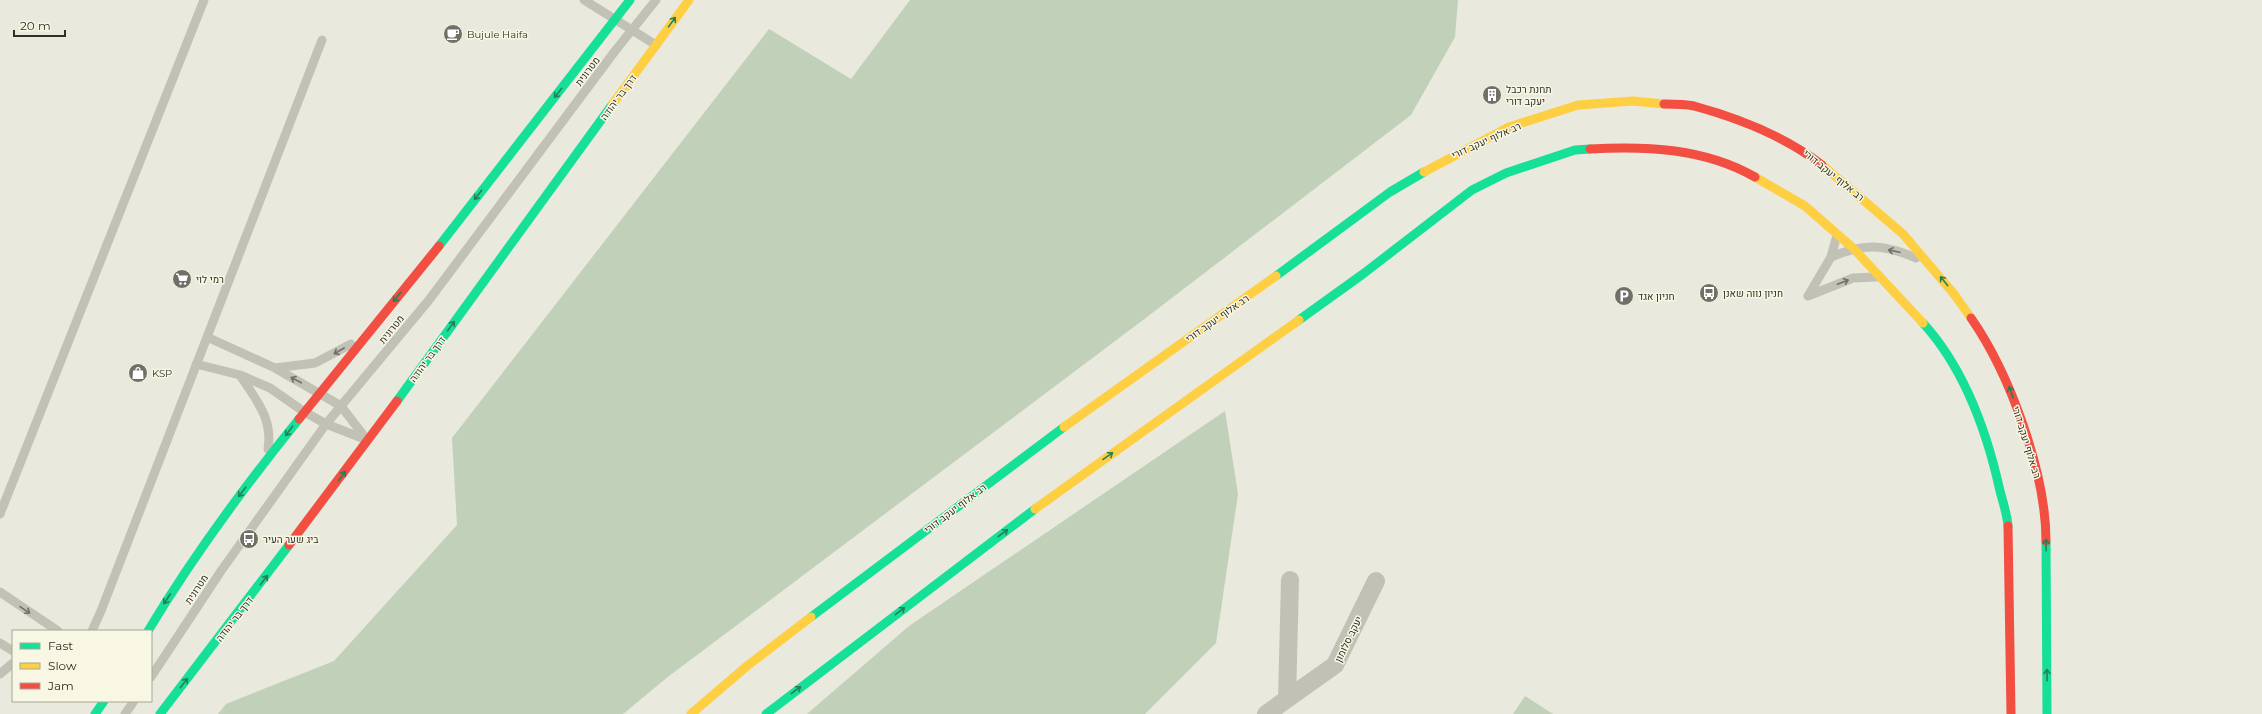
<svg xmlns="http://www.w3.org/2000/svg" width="2262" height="714" viewBox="0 0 2262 714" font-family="Montserrat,Heebo,sans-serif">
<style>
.green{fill:#c1d0b8}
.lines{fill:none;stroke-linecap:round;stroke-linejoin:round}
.lane{stroke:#c2c1b6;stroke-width:9}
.street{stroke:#c2c1b6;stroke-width:18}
.fast{stroke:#16e098;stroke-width:9}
.slow{stroke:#ffcf43;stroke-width:9}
.jam{stroke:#f24e42;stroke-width:9}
.oneway{stroke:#257f59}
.oneway2{stroke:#737167}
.labels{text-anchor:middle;stroke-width:3;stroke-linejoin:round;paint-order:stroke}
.poi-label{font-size:10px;fill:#322f26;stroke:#f7f7e4;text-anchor:start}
.street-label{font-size:10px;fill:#322f26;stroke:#f7f7e4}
</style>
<rect width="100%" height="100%" fill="#e9e9dd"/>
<path class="green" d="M910,0H1458L1455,37L1411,115L1147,317L669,676L623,714H218L226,704L334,661L457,525L452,438L769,29L851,79Z
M1225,411L1238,494L1216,643L1145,714H807L909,626Z
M1525,696L1553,714H1513Z"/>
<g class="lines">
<path class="lane" d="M584,0L656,45
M1831,257C1864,243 1883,244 1916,258
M1808,296L1853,278L1877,277
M1808,296L1831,257L1837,235
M207,337L275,368L341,406L367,440
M196,364L240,375L270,388L303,411L326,424L367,440
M275,368L315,363L351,344
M240,375C256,400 273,418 268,449
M0,514L204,0
M0,592L58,631
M92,631L101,611L322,40
M0,643L13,651
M0,674L13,663
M151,677L221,571L326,424L429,300L615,51L656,0
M125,714L134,701"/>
<path class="street" d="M1287,699L1290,580
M1266,714L1335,665L1376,581"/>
<path class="fast" d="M439,246L630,0
M1276,276L1390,192L1424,172
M1299,320L1363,274L1472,190L1506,173L1575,150L1590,149
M1923,323C1964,368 1987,432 2000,491C2003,502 2007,514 2008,526
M397,401L612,105
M2046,541L2047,714
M811,617L1064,427
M148,631C193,556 244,487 299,419
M95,714L104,701
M160,714L289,545
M766,714L1035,509"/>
<path class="slow" d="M612,105L689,0
M1822,165L1903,234L1954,294L1971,318
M1424,172L1509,127L1578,105L1633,101L1664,104
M1755,177L1805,206L1853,248L1923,323
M1064,427L1276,276
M1035,509L1299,320
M691,714L747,666L811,617"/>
<path class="jam" d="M1664,104C1674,104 1685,104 1694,106C1738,118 1786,137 1822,165
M1590,149C1647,146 1704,148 1755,177
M1971,318C2010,374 2046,473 2046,541
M299,419L439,246
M2008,526L2011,714
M289,545L397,401"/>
</g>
<defs><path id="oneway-shaft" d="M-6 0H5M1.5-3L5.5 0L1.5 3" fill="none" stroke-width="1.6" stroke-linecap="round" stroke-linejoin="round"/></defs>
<g class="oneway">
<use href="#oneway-shaft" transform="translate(672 22) rotate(-54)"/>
<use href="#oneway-shaft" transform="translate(558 93) rotate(129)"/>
<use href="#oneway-shaft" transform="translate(478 195) rotate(128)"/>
<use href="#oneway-shaft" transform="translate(1944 281) rotate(-129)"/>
<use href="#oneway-shaft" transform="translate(397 297) rotate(129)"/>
<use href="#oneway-shaft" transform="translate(451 326) rotate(-54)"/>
<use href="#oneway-shaft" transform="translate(2011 392) rotate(-110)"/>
<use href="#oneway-shaft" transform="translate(289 431) rotate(127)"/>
<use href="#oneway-shaft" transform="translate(1108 456) rotate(-35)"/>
<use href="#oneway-shaft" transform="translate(342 476) rotate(-53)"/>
<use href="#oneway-shaft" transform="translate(242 492) rotate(127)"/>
<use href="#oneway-shaft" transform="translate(1003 533) rotate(-37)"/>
<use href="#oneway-shaft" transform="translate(2046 545) rotate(-90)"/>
<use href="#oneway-shaft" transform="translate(264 580) rotate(-52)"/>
<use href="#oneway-shaft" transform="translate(167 599) rotate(123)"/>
<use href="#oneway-shaft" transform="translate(900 611) rotate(-37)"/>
<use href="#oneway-shaft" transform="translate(2047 675) rotate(-90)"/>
<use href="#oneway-shaft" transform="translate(184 683) rotate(-52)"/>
<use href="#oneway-shaft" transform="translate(796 690) rotate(-37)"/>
</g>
<g class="oneway2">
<use href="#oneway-shaft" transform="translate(1894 251) rotate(-168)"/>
<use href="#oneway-shaft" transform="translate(1843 282) rotate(-21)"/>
<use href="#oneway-shaft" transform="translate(339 351) rotate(150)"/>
<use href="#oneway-shaft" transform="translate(296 380) rotate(-152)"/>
<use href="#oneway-shaft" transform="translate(25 610) rotate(34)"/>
</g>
<defs>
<symbol id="cafe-disc" viewBox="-11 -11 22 22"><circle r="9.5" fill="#727066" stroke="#f7f7e4"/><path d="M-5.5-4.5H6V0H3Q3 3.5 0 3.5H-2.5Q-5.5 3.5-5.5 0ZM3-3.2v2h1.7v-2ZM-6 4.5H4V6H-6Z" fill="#fff"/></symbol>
<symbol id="building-disc" viewBox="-11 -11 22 22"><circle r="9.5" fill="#727066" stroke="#f7f7e4"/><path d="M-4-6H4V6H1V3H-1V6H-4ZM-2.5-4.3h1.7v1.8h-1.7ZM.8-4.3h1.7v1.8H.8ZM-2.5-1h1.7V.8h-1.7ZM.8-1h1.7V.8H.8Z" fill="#fff"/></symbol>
<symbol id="supermarket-disc" viewBox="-11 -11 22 22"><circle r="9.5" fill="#727066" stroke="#f7f7e4"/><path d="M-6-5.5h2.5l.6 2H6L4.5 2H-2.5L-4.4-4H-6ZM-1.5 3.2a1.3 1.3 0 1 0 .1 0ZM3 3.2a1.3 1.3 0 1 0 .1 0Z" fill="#fff"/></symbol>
<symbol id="bus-disc" viewBox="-11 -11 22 22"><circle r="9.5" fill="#727066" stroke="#f7f7e4"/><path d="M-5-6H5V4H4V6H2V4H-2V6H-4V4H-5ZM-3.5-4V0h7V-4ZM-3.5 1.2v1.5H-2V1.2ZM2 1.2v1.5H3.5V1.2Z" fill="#fff"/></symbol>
<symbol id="parking-disc" viewBox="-11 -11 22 22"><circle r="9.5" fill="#727066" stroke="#f7f7e4"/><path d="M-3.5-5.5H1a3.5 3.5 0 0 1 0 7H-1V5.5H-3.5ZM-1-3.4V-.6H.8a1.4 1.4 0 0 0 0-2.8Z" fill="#fff"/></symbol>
<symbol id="shop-disc" viewBox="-11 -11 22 22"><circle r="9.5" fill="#727066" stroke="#f7f7e4"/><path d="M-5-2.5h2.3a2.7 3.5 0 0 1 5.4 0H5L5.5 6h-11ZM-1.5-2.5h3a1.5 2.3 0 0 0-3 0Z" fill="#fff"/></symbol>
</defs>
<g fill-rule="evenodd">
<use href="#cafe-disc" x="442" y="23" width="22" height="22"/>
<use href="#building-disc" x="1481" y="84" width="22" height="22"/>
<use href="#supermarket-disc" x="171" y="268" width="22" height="22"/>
<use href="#bus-disc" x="1698" y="282" width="22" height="22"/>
<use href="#parking-disc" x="1613" y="285" width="22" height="22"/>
<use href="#shop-disc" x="127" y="362" width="22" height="22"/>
<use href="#bus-disc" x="238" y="528" width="22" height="22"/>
</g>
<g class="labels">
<g class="poi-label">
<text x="467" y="38">Bujule Haifa</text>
<text x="1506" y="93">תחנת רכבל<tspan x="1506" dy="12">יעקב דורי</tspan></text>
<text x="196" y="283">רמי לוי</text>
<text x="1723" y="297">חניון נווה שאנן</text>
<text x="1638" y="300">חניון אגד</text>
<text x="152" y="377">KSP</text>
<text x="263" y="543">ביג שער העיר</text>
</g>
<g class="street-label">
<text transform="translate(587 71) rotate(-53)" y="4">מטרונית</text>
<text transform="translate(618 97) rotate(-54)" y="4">דרך בר יהודה</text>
<text transform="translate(1486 140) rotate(-24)" y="4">רב אלוף יעקב דורי</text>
<text transform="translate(1834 175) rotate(39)" y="4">רב אלוף יעקב דורי</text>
<text transform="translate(1217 318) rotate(-35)" y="4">רב אלוף יעקב דורי</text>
<text transform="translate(391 329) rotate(-51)" y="4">מטרונית</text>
<text transform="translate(427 359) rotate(-54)" y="4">דרך בר יהודה</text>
<text transform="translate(2027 442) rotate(73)" y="4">רב אלוף יעקב דורי</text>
<text transform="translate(955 508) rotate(-37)" y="4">רב אלוף יעקב דורי</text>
<text transform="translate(196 589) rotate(-56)" y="4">מטרונית</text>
<text transform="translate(234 619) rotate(-52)" y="4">דרך בר יהודה</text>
<text transform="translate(1348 639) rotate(-64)" y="4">יעקב סלומון</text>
</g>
</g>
<rect x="12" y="630" width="140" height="72" fill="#f7f7e4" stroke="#a8a798"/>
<rect x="20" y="643" width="20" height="6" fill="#16e098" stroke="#a8a798"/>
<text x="48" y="650" font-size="12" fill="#322f26">Fast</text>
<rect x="20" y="663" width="20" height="6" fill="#ffcf43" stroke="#a8a798"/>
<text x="48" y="670" font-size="12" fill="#322f26">Slow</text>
<rect x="20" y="683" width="20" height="6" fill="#f24e42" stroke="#a8a798"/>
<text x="48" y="690" font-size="12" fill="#322f26">Jam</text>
<path d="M14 30v6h51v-6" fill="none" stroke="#322f26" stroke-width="2"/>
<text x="20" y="30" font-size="12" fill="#322f26" stroke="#f7f7e4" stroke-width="3" paint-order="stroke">20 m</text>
</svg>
